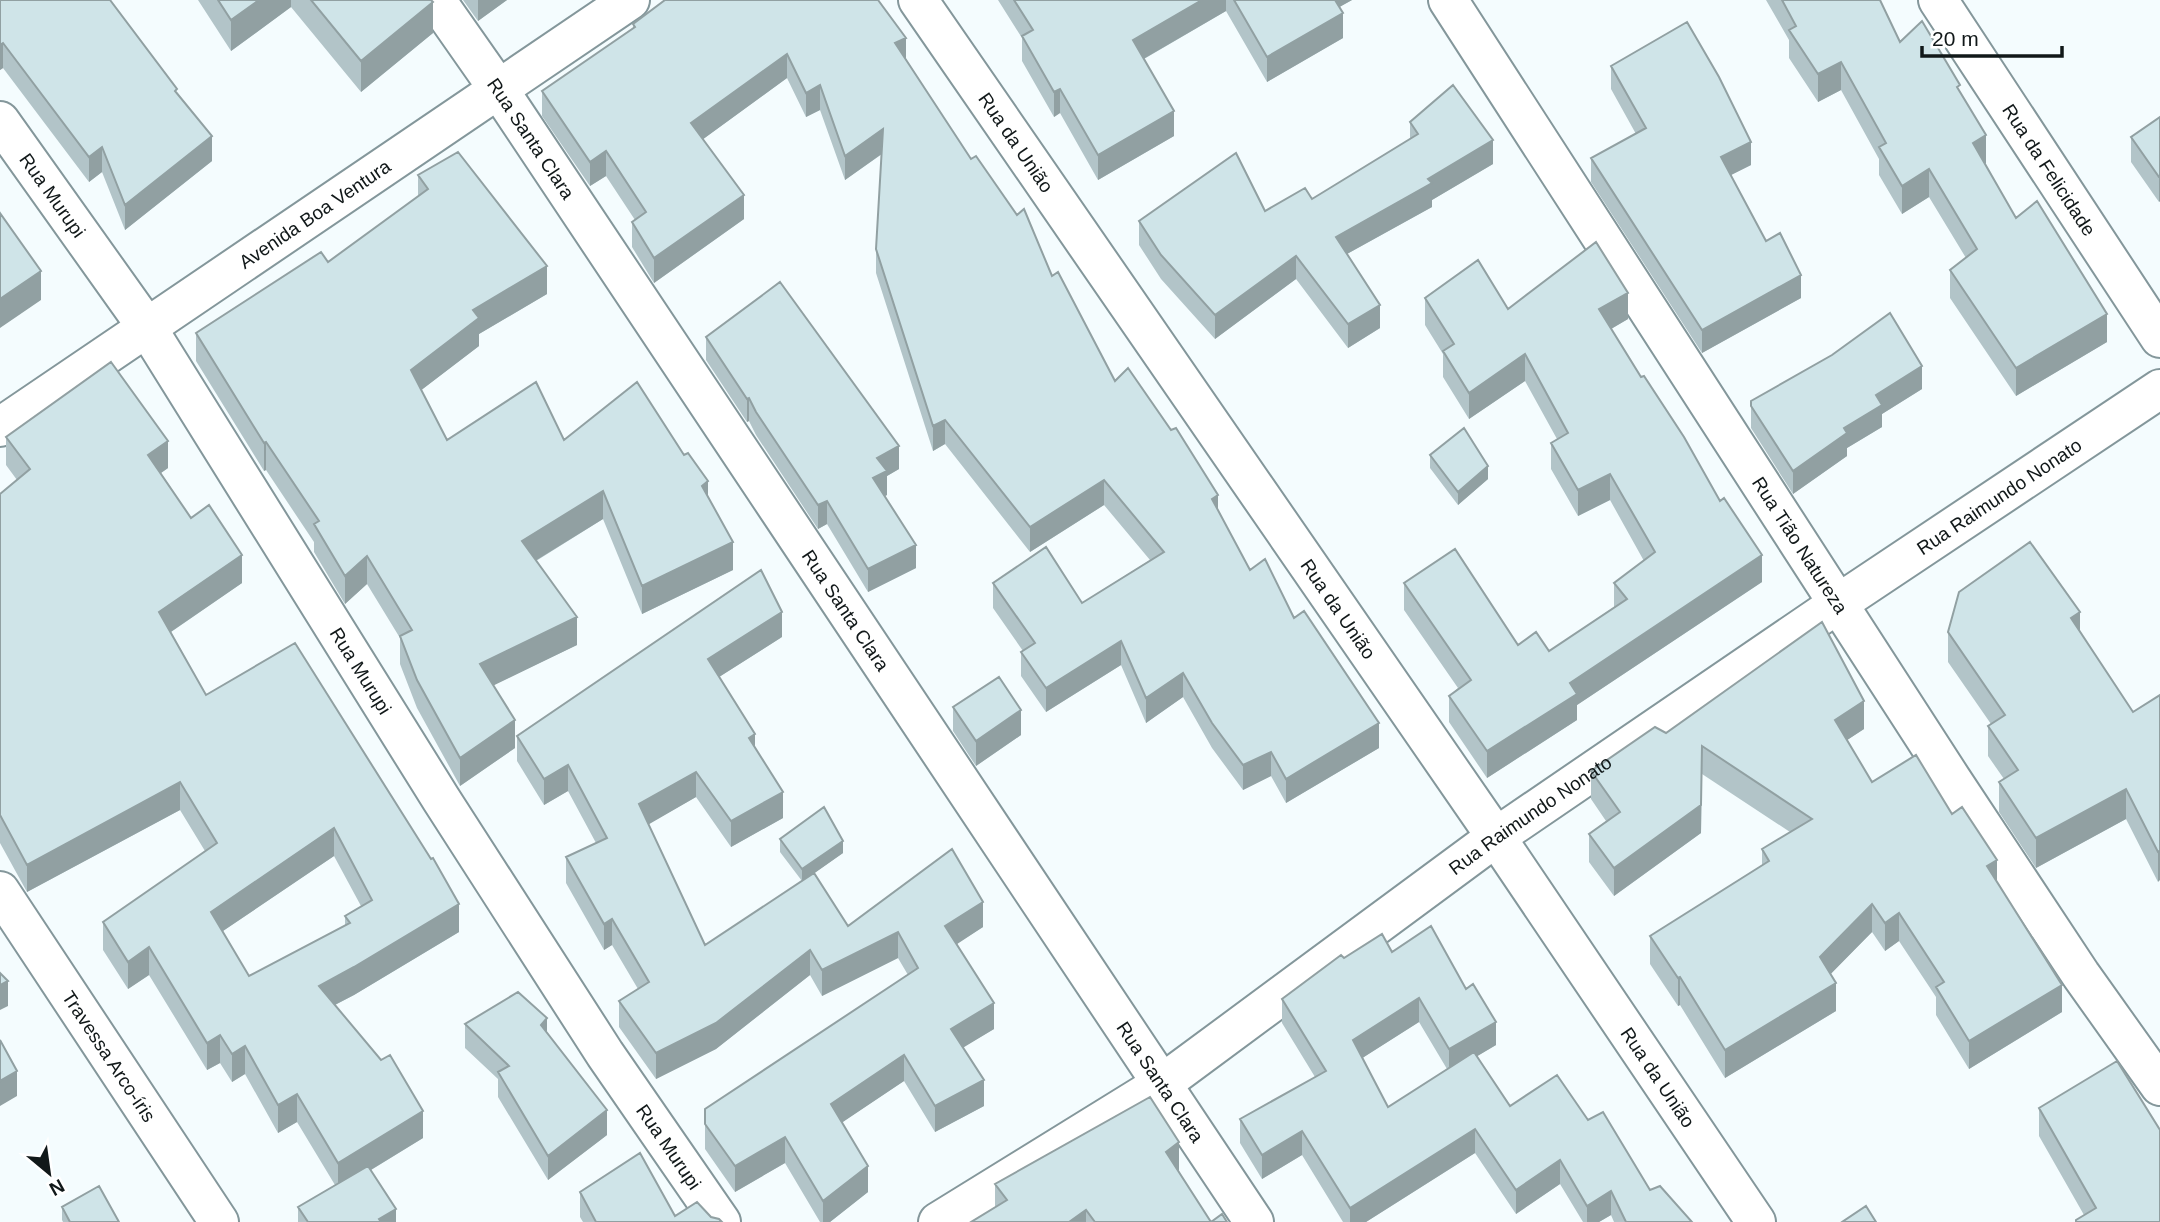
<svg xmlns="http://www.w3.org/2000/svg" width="2160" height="1222" viewBox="0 0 2160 1222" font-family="Arial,sans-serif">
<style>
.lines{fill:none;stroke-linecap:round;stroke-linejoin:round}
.minor-casing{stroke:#84979b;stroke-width:42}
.minor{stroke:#fff;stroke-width:38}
.wall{fill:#b2c4c8;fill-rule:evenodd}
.shaded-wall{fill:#91a0a2}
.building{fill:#cfe4e8;stroke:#91a0a2;stroke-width:2;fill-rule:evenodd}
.labels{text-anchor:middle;stroke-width:6;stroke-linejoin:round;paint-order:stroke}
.street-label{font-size:19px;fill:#111819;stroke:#fff}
</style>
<rect width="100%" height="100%" fill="#f4fcfe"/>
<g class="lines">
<defs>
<g id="minor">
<path id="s1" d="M436,0L499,90L1254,1222"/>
<path id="s2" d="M918,0L1496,837L1756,1222"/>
<path id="s3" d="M1448,0L1952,780L2081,975L2160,1086"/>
<path id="s4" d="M1938,0L2160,338"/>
<path id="s5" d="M0,121L146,326L441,799L605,1054L721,1222"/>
<path id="s6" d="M0,427L630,0"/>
<path id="s7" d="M0,891L219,1222"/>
<path id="s8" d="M938,1222L1163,1083L1496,837L1839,603L2160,389"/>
</g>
</defs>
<use href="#minor" class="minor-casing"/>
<use href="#minor" class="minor"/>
</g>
<path class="wall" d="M0,0L177,93L212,161L125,230L102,172L89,182L3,68L0,70Z
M198,0H431L433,33L361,92L291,7L231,51Z
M463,0H507L478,21Z
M998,0H1352L1339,7L1343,38L1267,82L1226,11L1144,59L1174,136L1098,180L1060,113L1054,117L1022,61V38Z
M1766,0H1880L1900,42L1960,92L1986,163L1985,164L2016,218L2107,342L2016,396L1950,298V270L1966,258L1929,197L1902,214L1879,175V159L1841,90L1818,102L1789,58V40Z
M633,24L906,59L971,159L1052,276L1115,381L1218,511L1250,570L1294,618L1379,748L1286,803L1271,776L1243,790L1212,748L1183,697L1146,723L1121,665L1046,712L1021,676V652L1023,651L993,608V583L1082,603L1150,560L1104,505L1030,552L945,444L933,451L876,273V249L882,154L845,180L820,110L806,117L787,78L703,139L744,219L654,283L632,247V222L635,220L606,176L590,186L542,116V91L633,29Z
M1611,66L1751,165L1731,175L1766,241L1801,298L1702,353L1591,182V158L1636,134L1611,89Z
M2160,117V201L2159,202L2131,162V137Z
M1410,122L1493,164L1432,200V207L1347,254L1380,328L1348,348L1296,279L1215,339L1161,279L1139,245V221L1265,211L1312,199L1410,139Z
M418,175L547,294L479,334V346L421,390L447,440H564L708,497L733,570L642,614L603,519L536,561L577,645L493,685L515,748L460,786L417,708L400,664V638L367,584L345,604L314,552V542L266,470L264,471L196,361V333L328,262L418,196Z
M1425,298L1508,309L1628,319L1611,329L1762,582L1577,705V720L1487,778L1449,722V696L1458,688L1404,610V583L1518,645L1549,651L1614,607V583L1644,561L1610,500L1578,516L1551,469V443L1557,439L1525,381L1469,419L1443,377V354L1425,325Z
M706,337L899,469L887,476V495L885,496L916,568L868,592L827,524L818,529L756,435L749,421L747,422L706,360Z
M1922,389L1882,414V427L1847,448V456L1793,494L1751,428V401Z
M6,437L168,468L161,473L191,518L242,583L171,632L206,695L459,932L354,995L335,1005L423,1138L371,1170L396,1222H298V1207L335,1185L297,1122L278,1133L245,1074L232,1082L220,1063L207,1070L149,975L128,989L103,950V922L205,851L180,810L27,892L0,843V494L17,480L6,465ZM334,856L361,906L345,916V926L249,976L223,931Z
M1430,455L1488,479L1458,505L1430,468Z
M1948,632H2080L2133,712L2160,695L2158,882L2126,819L2036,868L1999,812V782L2004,779L1988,756V726L1991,724L1948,662Z
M782,637L719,677L755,747L783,818L731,847L696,797L648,824L705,945L802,881L780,852V839L843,853L814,873L848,926L983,927L956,944L994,1029L963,1047L984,1106L935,1132L904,1081L842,1122L868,1192L830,1222H820L785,1163L735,1192L705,1149V1109L908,975L898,958L822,996L810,975L716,1049L656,1079L619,1027V1001L638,989L612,945L604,950L566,883V857L596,843L568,791L544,805L517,761V736Z
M953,707L1021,735L976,766L953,731Z
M1864,729L1847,740L1872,782L1952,814L1997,882L2062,1012L1969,1069L1936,1015V997L1899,941L1885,951L1872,932L1830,974L1836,1011L1725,1078L1680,1005L1678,1006L1650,964V936L1762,865V849L1790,832L1702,774L1701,833L1614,896L1589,862V834L1606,821L1591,799V771L1666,733Z
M1392,952L1496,1045L1477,1056L1510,1106L1588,1120L1650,1190L1692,1222H1614L1611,1215L1599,1222H1583L1560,1184L1516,1214L1475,1153L1366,1222H1343L1302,1155L1262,1179L1240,1143V1119L1315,1077L1282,1023V999L1344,958ZM1419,1022L1447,1069L1388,1107L1362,1058Z
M465,1024L547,1032L607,1135L548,1180L498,1097V1079L465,1048Z
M2039,1108L2160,1222L2084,1215L2039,1136Z
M1179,1170L1178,1171L1211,1222H1227H971L995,1207V1184Z
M580,1192L675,1216L711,1217L722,1222H583L580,1217Z
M62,1207L119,1222H63L62,1220Z"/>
<path class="shaded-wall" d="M259,0H291V7L231,51V20Z
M478,0H507L478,21Z
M1202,0H1226V11L1133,65V40Z
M1329,0H1352L1329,13Z
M433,2V33L361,92V61Z
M1343,13V38L1267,82V57Z
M906,38V62L895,43Z
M3,43V68L0,70V45Z
M787,54V78L691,148V123Z
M1841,62V90L1818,102V74Z
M820,85V110L806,117V93Z
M1060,89V113L1054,117V92Z
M1174,111V136L1098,180V155Z
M883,129V153L845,180V156Z
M1986,135V163L1973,171V143Z
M212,136V161L125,230V205Z
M1493,140V164L1432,200V207L1336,260V237L1428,179Z
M1751,142V165L1721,180V157Z
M102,147V172L89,182V157Z
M606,151V176L590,186V162Z
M1929,169V197L1902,214V186Z
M2159,177H2160V201L2159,202Z
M744,195V219L654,283V258Z
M1296,256V279L1215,339V315Z
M547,266V294L479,334V346L411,398V370L473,310Z
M41,271V300L0,328V299Z
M1801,275V298L1702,353V330Z
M1628,293V319L1599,336V309Z
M1380,305V328L1348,348V324Z
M2107,314V342L2016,396V368Z
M1525,354V381L1469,419V393Z
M1922,366V389L1882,414V427L1847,448V456L1793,494V471L1844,428L1876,395Z
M749,398V421L747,422V399Z
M945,420V444L933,451V426Z
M168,441V468L148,482V455Z
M266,442V470L264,471V443Z
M899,446V469L887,476V495L873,502V478L877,458Z
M1488,466V479L1458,505V492Z
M1610,474V500L1578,516V490Z
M1104,480V505L1030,552V527Z
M708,481V509L702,486Z
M603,491V519L522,569V541Z
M1218,495V520L1212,499Z
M827,501V524L818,529V505Z
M733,542V570L642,614V586Z
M916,545V568L868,592V569Z
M242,555V583L159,640V612Z
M1762,555V582L1577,705V720L1487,778V751L1570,683Z
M367,556V584L345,604V576Z
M782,612V637L708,684V659Z
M2080,612V642L2071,618Z
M577,617V645L480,692V664Z
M1121,641V665L1046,712V688Z
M1183,673V697L1146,723V698Z
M1864,701V729L1835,748V720Z
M1021,710V735L976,766V741Z
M515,720V748L460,786V758Z
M1379,723V748L1286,803V779Z
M755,734V760L749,738Z
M1702,746L1701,833L1614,896V868Z
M1271,752V776L1243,790V765Z
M568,765V791L544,805V779Z
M696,772V797L639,830V804Z
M180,782V810L27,892V865Z
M2126,789V819L2036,868V838Z
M783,792V818L731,847V821Z
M334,828V856L211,939V912Z
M843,841V853L802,882V869Z
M2160,851V880L2158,882V852Z
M1997,860V888L1987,866Z
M983,902V927L945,952V926Z
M459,904V932L354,995L319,1013V986Z
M1872,904V932L1820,985V957Z
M1899,913V941L1885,951V923Z
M612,919V945L604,950V924Z
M898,932V958L822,996V970Z
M149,947V975L128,989V962Z
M810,950V975L716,1049L656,1079V1053Z
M1680,977V1005L1678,1006V978Z
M8,981V1006L0,1010V985Z
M1836,983V1011L1725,1078V1050Z
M2062,985V1012L1969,1069V1041Z
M1419,998V1022L1353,1064V1040Z
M994,1003V1029L951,1055V1029Z
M547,1018V1043L541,1025Z
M1496,1022V1045L1449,1073V1049Z
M220,1035V1063L207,1070V1043Z
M245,1046V1074L232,1082V1054Z
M904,1055V1081L831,1130V1104Z
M17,1071V1096L0,1106V1081Z
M984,1080V1106L935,1132V1106Z
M297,1094V1122L278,1133V1105Z
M607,1110V1135L548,1180V1156Z
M423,1111V1138L338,1190V1163Z
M1475,1129V1153L1366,1222H1350V1208Z
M1302,1131V1155L1262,1179V1155Z
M785,1137V1163L735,1192V1166Z
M1179,1142V1170L1166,1180V1152Z
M1560,1160V1184L1516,1214V1190Z
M868,1166V1192L830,1222H823V1201Z
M1611,1191V1215L1599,1222H1587V1206Z
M396,1209V1222H379V1219Z
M1086,1210V1222H1069Z"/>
<path class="building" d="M0,0H110L177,89L175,91L212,136L125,205L102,147L89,157L3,43L0,45Z
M218,0H259L231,20Z
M311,0H431L433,2L361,61Z
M665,0H878L906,38L895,43L971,159L976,156L1017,215L1024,209L1052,276L1058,272L1115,381L1128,368L1171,430L1176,428L1218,495L1212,499L1250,570L1265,559L1294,618L1304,611L1379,723L1286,779L1271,752L1243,765L1212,723L1183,673L1146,698L1121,641L1046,688L1021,652L1035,643L993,583L1046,547L1082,603L1164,552L1104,480L1030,527L945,420L933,426L876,249L883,129L845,156L820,85L806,93L787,54L691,123L744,195L654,258L632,222L646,212L606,151L590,162L542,91L635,27L633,24Z
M1014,0H1202L1133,40L1174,111L1098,155L1060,89L1054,92L1022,36L1033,30Z
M1234,0H1335L1343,13L1267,57Z
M1782,0H1880L1900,42L1922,21L1960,85L1957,87L1986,135L1973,143L2016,218L2037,201L2107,314L2016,368L1950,270L1977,249L1929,169L1902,186L1879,147L1886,143L1841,62L1818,74L1789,30L1796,26Z
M1687,22L1719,77L1751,142L1721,157L1766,241L1780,233L1801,275L1702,330L1591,158L1646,128L1611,66Z
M1453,85L1493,140L1428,179L1432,183L1336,237L1380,305L1348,324L1296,256L1215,315L1161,255L1139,221L1236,153L1265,211L1305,188L1312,199L1418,134L1410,122Z
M2160,117V177H2159L2131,137Z
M458,152L547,266L473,310L479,318L411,370L447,440L536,382L564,440L637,382L684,455L688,453L708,481L702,486L733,542L642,586L603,491L522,541L577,617L480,664L515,720L460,758L417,680L400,636L412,630L367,556L345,576L314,524L319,521L266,442L264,443L196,333L321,252L328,262L428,189L418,175Z
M0,213L41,271L0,299Z
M1596,242L1628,293L1599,309L1641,377L1644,376L1684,437L1720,501L1724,498L1762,555L1570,683L1577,694L1487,751L1449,696L1471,680L1404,583L1455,549L1518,645L1536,632L1549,651L1627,599L1614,583L1655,552L1610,474L1578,490L1551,443L1568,433L1525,354L1469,393L1443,351L1454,344L1425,298L1478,260L1508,309Z
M780,282L899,446L877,458L887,471L873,478L916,545L868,569L827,501L818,505L756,412L749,398L747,399L706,337Z
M1890,313L1922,366L1876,395L1882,405L1844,428L1847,433L1793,471L1751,406V401L1832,355Z
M111,362L168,441L148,455L191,518L209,505L242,555L159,612L206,695L295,643L431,859L433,858L459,904L354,967L319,986L381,1060L390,1055L423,1111L338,1163L297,1094L278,1105L245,1046L232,1054L220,1035L207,1043L149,947L128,962L103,922L217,843L180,782L27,865L0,815V494L30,469L6,437ZM334,828L372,900L345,916L350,923L249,976L211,912Z
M1464,428L1488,466L1458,492L1430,455Z
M2030,542L2080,612L2071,618L2133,712L2160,695V851L2158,852L2126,789L2036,838L1999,782L2018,770L1988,726L2005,715L1948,632L1959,592Z
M761,570L782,612L708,659L755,734L749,738L783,792L731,821L696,772L639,804L705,945L814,873L848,926L952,849L983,902L945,926L994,1003L951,1029L984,1080L935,1106L904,1055L831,1104L868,1166L823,1201L785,1137L735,1166L705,1124V1109L918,968L898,932L822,970L810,950L716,1023L656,1053L619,1001L649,982L612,919L604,924L566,857L607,838L568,765L544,779L517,736Z
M1822,622L1864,701L1835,720L1872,782L1916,755L1952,814L1962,807L1997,860L1987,866L2062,985L1969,1041L1936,987L1944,982L1899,913L1885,923L1872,904L1820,957L1836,983L1725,1050L1680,977L1678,978L1650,936L1769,861L1762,849L1812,819L1702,746L1701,805L1614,868L1589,834L1620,812L1591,771L1655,727L1666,733Z
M999,677L1021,710L976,741L953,707Z
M824,807L843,841L802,869L780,839Z
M1431,926L1466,989L1473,984L1496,1022L1449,1049L1419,998L1353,1040L1388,1107L1474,1052L1510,1106L1557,1075L1588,1120L1603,1112L1650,1190L1660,1186L1692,1222H1626L1611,1191L1587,1206L1560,1160L1516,1190L1475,1129L1350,1208L1302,1131L1262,1155L1240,1119L1326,1071L1282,999L1341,955L1344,958L1382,934L1392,952Z
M0,973L8,981L0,985Z
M518,992L547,1018L541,1025L607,1110L548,1156L498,1072L509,1066L465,1024Z
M0,1040L17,1071L0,1081Z
M2117,1061L2160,1130V1222H2076V1220L2096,1208L2039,1108Z
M1150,1097L1179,1142L1166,1152L1211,1222L1222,1214L1227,1222H1095L1086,1210L1069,1222H971L1007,1200L995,1184Z
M640,1153L675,1216L697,1202L711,1217L719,1219L722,1222H596L580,1192Z
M368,1166L396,1209L379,1219L381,1222H308L298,1207Z
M99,1186L119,1222H70L62,1207Z
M1866,1206L1876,1222H1842Z"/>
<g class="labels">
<g class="street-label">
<text dy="7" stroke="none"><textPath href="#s1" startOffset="168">Rua Santa Clara</textPath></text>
<text dy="7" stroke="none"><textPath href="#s2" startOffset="173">Rua da União</textPath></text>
<text dy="7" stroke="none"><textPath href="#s4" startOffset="203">Rua da Felicidade</textPath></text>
<text dy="7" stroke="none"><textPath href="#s5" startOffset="91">Rua Murupi</textPath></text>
<text dy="7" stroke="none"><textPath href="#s6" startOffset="380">Avenida Boa Ventura</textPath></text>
<text dy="7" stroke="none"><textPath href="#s8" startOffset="1286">Rua Raimundo Nonato</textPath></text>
<text dy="7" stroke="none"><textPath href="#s3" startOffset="649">Rua Tião Natureza</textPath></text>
<text dy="7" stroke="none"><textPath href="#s1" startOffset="735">Rua Santa Clara</textPath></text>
<text dy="7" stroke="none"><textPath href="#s2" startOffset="740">Rua da União</textPath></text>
<text dy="7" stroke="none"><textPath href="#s5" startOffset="658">Rua Murupi</textPath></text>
<text dy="7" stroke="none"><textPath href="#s8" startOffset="719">Rua Raimundo Nonato</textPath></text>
<text dy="7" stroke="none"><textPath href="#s7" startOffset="198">Travessa Arco-íris</textPath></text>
<text dy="7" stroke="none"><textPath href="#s2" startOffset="1307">Rua da União</textPath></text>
<text dy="7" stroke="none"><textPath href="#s1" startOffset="1302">Rua Santa Clara</textPath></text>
<text dy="7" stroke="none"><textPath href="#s5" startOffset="1225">Rua Murupi</textPath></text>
</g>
</g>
<g transform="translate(49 1173) rotate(151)" stroke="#ffffff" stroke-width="5" paint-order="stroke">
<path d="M0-5L12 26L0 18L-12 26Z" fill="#111819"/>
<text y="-10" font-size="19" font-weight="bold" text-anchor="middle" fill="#111819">N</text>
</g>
<path d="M1922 46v10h140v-10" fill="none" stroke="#111819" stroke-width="3.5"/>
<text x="1932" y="46" font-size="21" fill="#111819" stroke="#ffffff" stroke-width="5" paint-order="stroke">20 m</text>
</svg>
